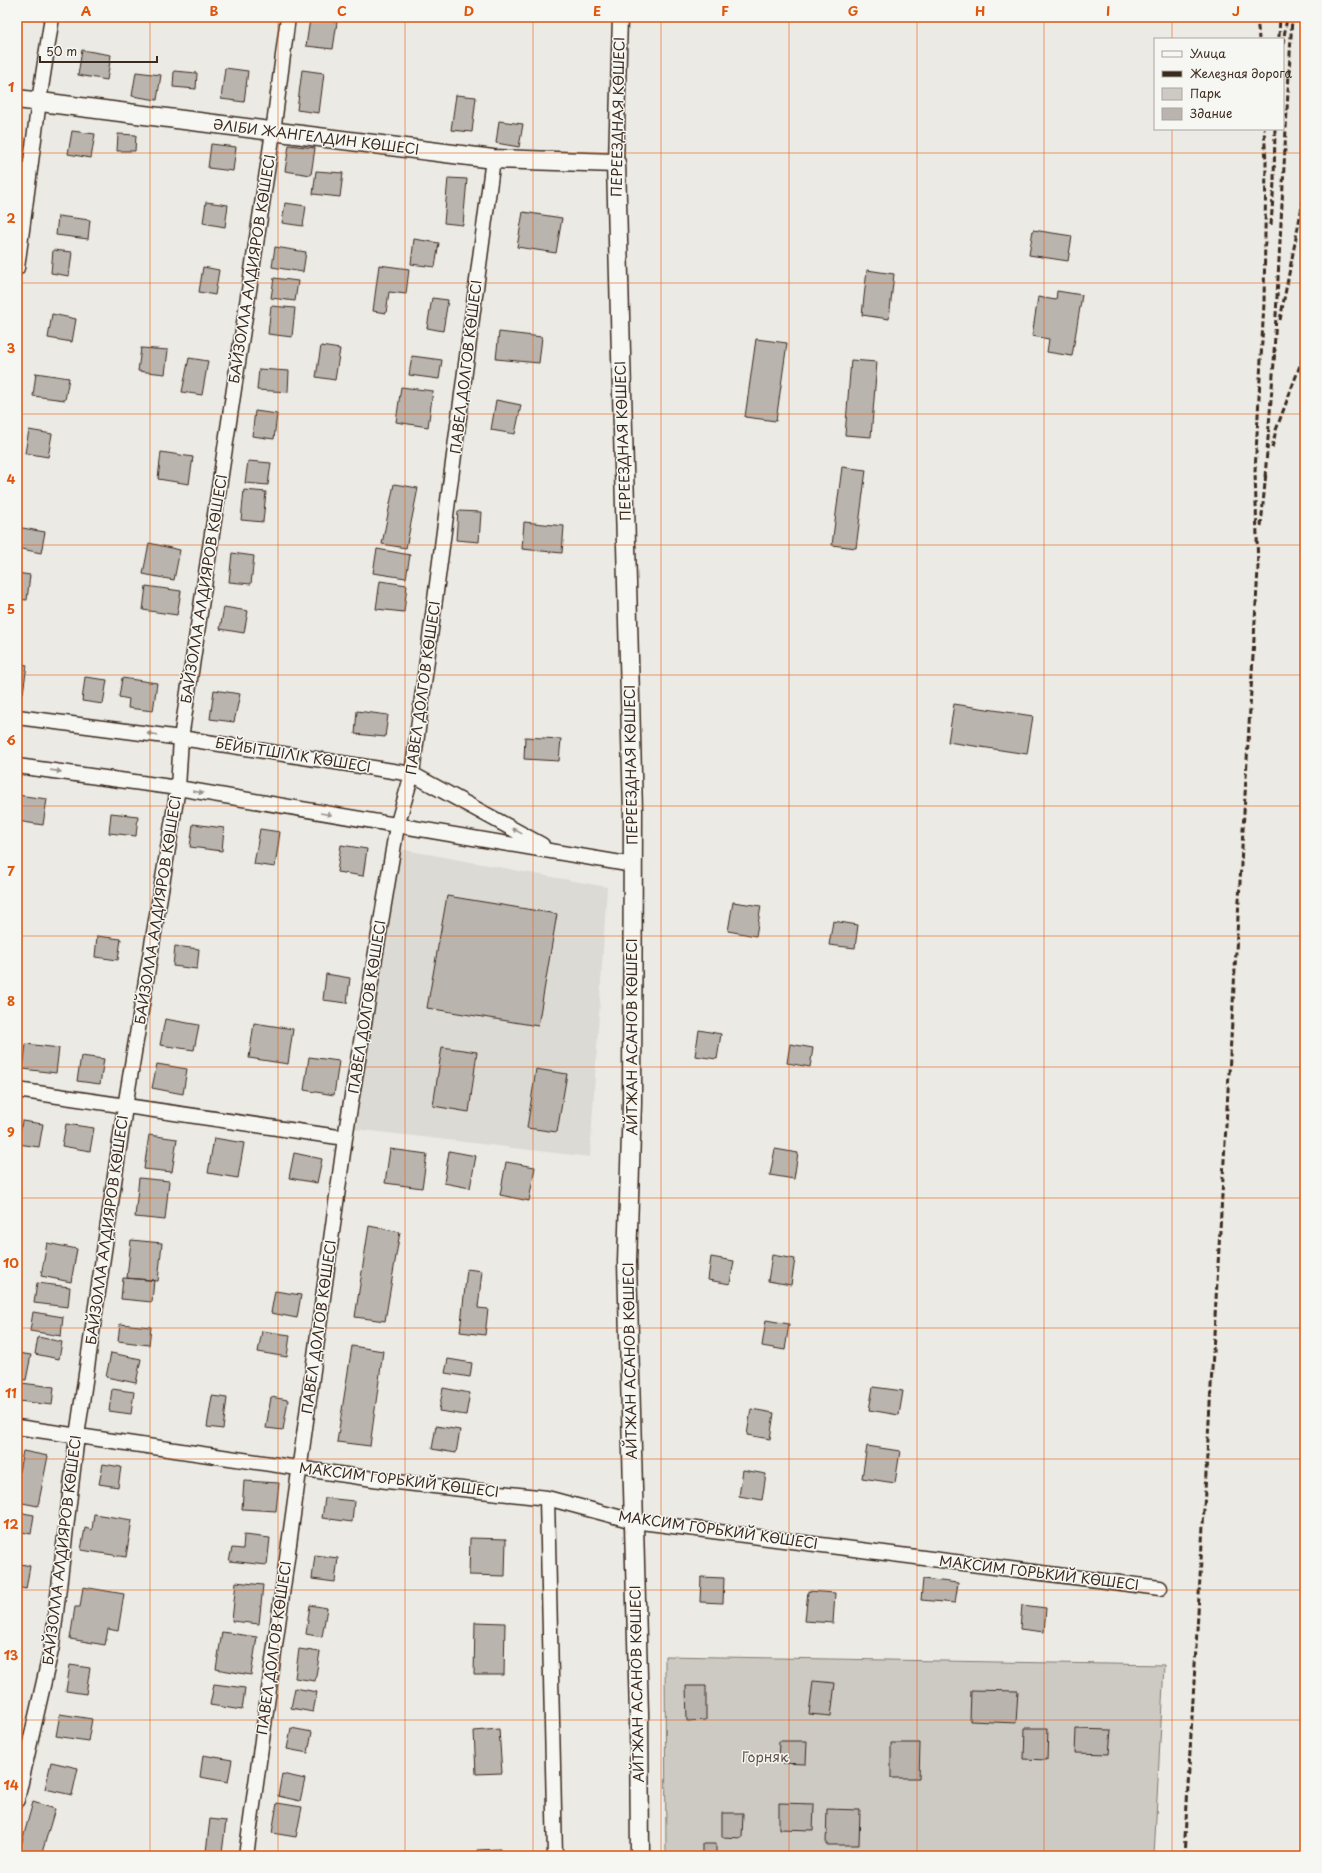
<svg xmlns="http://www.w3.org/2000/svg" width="1322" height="1873" viewBox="0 0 1322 1873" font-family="'Playpen Sans',sans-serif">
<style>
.built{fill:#dcdad4}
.green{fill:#cdcac4;stroke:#847a71}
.building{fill:#bab4ae;stroke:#3b2a1e}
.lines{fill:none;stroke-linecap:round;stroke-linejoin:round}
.minor-casing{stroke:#3b2a1e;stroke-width:17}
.tertiary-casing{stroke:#3b2a1e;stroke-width:21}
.minor{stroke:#f6f6f2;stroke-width:14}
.tertiary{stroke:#f6f6f2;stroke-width:18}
.rail{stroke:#3b2a1e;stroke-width:3;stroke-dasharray:6 3;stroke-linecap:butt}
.oneway{fill:#989088}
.grid{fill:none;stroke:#df570d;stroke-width:1;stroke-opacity:0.55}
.labels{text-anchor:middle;stroke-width:3;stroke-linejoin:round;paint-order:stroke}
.street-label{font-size:14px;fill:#3b2a1e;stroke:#f6f6f2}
.park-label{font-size:14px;fill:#605248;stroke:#f6f6f2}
.neatline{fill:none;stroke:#df570d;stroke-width:1.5}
.grid-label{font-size:13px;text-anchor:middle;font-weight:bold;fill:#df570d}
</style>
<rect width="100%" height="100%" fill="#ebeae5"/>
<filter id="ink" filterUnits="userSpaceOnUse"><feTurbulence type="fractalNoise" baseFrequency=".025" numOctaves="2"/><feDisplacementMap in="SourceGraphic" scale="8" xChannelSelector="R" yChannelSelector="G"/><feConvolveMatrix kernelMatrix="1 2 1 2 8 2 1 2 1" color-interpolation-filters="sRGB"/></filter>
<g filter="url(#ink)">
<path class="built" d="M400,849L607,887L590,1157L354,1129Z"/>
<path class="green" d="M665,1656L1164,1665L1154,1856H666Z"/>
<path class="building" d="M87,17H114V21Z
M310,19L337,22L333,49L306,46Z
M82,50L111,55L107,80L78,75Z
M225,68L248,71L244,102L221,99Z
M302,70L324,73L319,113L297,110Z
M174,71L197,73L196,89L173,87Z
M136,72L161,75L157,100L132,96Z
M456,95L476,97L472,132L451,130Z
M499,121L523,124L519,147L496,143Z
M72,131L95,134L91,158L68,154Z
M118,134L136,135L135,151H117Z
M211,144L236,147L233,171L208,168Z
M289,145L315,148L311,175L285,171Z
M316,171L343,173L340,197L313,194Z
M448,178L467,179L463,225L444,223Z
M206,202L228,205L225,227L203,223Z
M285,203L306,206L303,226L282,223Z
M523,212L562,218L556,253L517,247Z
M58,216L90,220L88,239L56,235Z
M1033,230L1072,236L1068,261L1029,255Z
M414,239L439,243L435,267L411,264Z
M275,247L306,252L303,272L272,267Z
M53,250L72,252L69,276L51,273Z
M379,265L409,269L406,294L389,292L386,313L373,311Z
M203,267L219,270L215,295L199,292Z
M867,270L894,274L889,319L862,315Z
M274,278L298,281L295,301L271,298Z
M1057,291L1082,295L1072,356L1047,352L1049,339L1032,336L1038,297L1056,300Z
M432,298L448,300L443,331L427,328Z
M271,306L295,308L292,337L268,334Z
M52,314L76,319L72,342L48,338Z
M499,332L542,337L539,363L496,359Z
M756,339L787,343L776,421L745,417Z
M321,346L340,349L335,380L316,377Z
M141,348L168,350L165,374L138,371Z
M412,356L442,360L439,379L409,375Z
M189,358L208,361L202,395L182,392Z
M851,360L877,362L871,437L845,435Z
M259,369L289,371L288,392L257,390Z
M36,373L69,378L65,400L33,396Z
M401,387L433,391L428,427L396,422Z
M496,400L521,405L515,434L491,430Z
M255,411L277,414L274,439L252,436Z
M29,430L52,434L48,457L25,453Z
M161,452L193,457L189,484L158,479Z
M248,461L271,463L268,485L245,483Z
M842,467L866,470L856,548L832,545Z
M394,484L418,488L406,548L382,544Z
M244,490L266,492L263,522L241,520Z
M458,511L481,512L479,542L456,540Z
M524,522L564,526L562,553L522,549Z
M17,527L45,532L41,553L17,548Z
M149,543L180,550L174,580L143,574Z
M377,549L410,555L406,578L373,573Z
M232,553L254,556L251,584L229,582Z
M17,573L30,575L27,600L17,599Z
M380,581L407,585L404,612L376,609Z
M146,586L181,591L177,615L143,610Z
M224,607L248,611L244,633L220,629Z
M17,663L27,665L23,693L17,692Z
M85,677L107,680L103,704L82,701Z
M122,678L157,683L153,711L128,708L129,699L119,697Z
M214,690L240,694L234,722L210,719Z
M954,704L1033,716L1027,754L948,742Z
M357,711L388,715L385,737L355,734Z
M525,737L561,739L559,761L524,759Z
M17,795L47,799L43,825L17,821Z
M111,813L138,816L136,836L109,833Z
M193,824L224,828L222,851L190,847Z
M260,829L280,832L275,867L254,864Z
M341,845L367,849L363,876L337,872Z
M447,896L557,914L538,1026L427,1008Z
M733,902L761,906L756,936L728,931Z
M833,921L858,925L855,948L829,945Z
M97,936L121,939L118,960L95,957Z
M175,946L199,949L197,969L173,966Z
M326,974L350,978L347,1003L323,1000Z
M165,1019L199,1025L194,1050L160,1045Z
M254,1023L293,1029L288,1064L249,1058Z
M699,1030L721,1034L717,1059L695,1056Z
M26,1044L59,1048L56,1073L23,1069Z
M790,1044L813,1048L810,1067L787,1063Z
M442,1047L477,1052L469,1112L433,1106Z
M81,1056L104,1059L100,1084L77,1081Z
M309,1057L339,1061L334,1095L304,1090Z
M157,1064L187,1069L183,1094L152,1088Z
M536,1069L567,1074L557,1132L527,1128Z
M22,1121L43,1124L39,1147L18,1144Z
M66,1124L94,1128L90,1151L62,1146Z
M149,1135L177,1139L172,1172L144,1169Z
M214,1138L244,1143L238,1178L208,1173Z
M390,1149L427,1154L422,1188L385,1183Z
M775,1149L798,1153L794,1179L770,1175Z
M449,1151L476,1156L470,1188L444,1183Z
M294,1153L322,1159L317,1183L289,1178Z
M506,1162L535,1167L529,1201L500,1195Z
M139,1178L169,1181L165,1220L135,1217Z
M369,1226L400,1232L385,1321L355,1317Z
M131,1240L162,1243L158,1281L127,1278Z
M47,1243L77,1249L71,1282L41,1276Z
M772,1255L795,1259L791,1285L768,1281Z
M711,1257L734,1261L730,1284L708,1280Z
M467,1269L482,1271L478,1308L488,1309L485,1335L460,1332Z
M123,1278L154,1280L152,1302L121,1299Z
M37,1283L70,1287L68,1307L34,1303Z
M275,1291L301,1295L297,1318L271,1313Z
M33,1312L63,1317L61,1336L30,1331Z
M766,1320L789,1324L785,1350L762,1346Z
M120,1324L151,1327L149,1345L118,1341Z
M262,1331L290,1335L287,1357L258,1352Z
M38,1337L62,1342L59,1359L35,1354Z
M352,1346L383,1351L370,1446L337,1442Z
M17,1353L31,1355L26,1380L17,1379Z
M111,1353L141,1359L136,1383L106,1377Z
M448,1359L472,1363L470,1377L445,1373Z
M21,1383L54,1387L52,1405L19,1401Z
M873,1387L903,1391L899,1415L869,1410Z
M443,1388L470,1393L466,1415L439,1411Z
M112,1389L134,1392L131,1414L109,1411Z
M212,1396L227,1398L223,1429L207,1427Z
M271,1397L288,1400L283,1430L266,1428Z
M751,1409L774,1413L770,1439L747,1435Z
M436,1426L460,1430L456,1453L432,1449Z
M867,1446L900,1451L895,1483L862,1478Z
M23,1451L48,1456L38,1506L17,1502V1481Z
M103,1464L121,1467L118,1487L99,1484Z
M743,1470L766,1474L762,1500L739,1496Z
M244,1481L279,1483L276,1511L242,1509Z
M325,1498L354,1501L352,1522L322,1518Z
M17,1512L34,1515L31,1534L17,1531Z
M94,1514L132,1520L126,1557L81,1550L85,1528L92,1530Z
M244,1535L270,1538L267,1565L229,1561L232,1548L243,1549Z
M470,1538L506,1539L505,1576L469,1575Z
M315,1555L338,1558L335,1582L312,1579Z
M17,1563L30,1566L26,1589L17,1587Z
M701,1577L724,1578L723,1603L700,1602Z
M923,1579L958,1583L955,1603L921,1600Z
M236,1582L263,1585L259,1624L232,1621Z
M83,1587L124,1594L118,1631L108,1629L105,1645L70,1639L75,1607H80Z
M808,1591L835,1593L833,1623L805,1621Z
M310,1605L327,1608L322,1637L306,1634Z
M1022,1605L1046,1608L1044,1632L1020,1629Z
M475,1622L505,1623L504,1675H474Z
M222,1632L257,1637L251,1675L216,1669Z
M299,1649L320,1652L315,1681L295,1678Z
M70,1665L90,1668L86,1694L66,1691Z
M813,1681L835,1683L831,1716L809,1714Z
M214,1684L245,1688L242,1710L210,1705Z
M686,1686H706V1720L687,1721Z
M295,1688L317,1692L313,1712L291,1708Z
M971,1690L1018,1691L1016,1723L970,1721Z
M60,1714L92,1719L88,1741L56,1736Z
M291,1728L312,1732L308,1753L287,1749Z
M1025,1728H1048L1047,1760L1024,1759Z
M499,1729L502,1773L476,1774L474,1731Z
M1076,1729L1111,1730L1109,1754L1075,1753Z
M779,1741H807L806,1764L778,1763Z
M891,1743H920L919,1778H891Z
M203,1755L232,1760L228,1782L200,1777Z
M51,1762L78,1768L72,1795L45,1789Z
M282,1774L305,1779L300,1801L278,1796Z
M33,1802L55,1809L41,1856H18Z
M277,1803L302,1807L296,1837L272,1833Z
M779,1803L814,1804L813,1830L779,1829Z
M827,1809L860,1810L859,1845H826Z
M722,1813H743L742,1838L722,1837Z
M210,1819L226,1821L222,1853L206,1852Z
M702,1844H716V1856H702Z
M500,1849V1856H478V1850Z"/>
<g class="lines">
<defs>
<path id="minor" d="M616,163L620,17
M17,268L39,101L52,17
M17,717L181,738L412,774L542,845
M17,766L178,788L633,865
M17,1090L345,1138
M17,1427L387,1481L547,1498L633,1521L1160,1588
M547,1498L555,1856
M17,1800L52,1646L77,1436L125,1107L178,788L181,738L273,132L288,17
M246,1856L345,1138L397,826L412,774L493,159"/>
<path id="tertiary" d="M17,99L493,159L616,163L633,812L632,1103L627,1262L639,1715L640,1856"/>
</defs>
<use href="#minor" class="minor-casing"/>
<use href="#tertiary" class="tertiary-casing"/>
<use href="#minor" class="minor"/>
<use href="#tertiary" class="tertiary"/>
<path class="rail" d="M1257,17L1259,39
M1279,37L1280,17
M1283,44L1287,17
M1271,225L1274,182L1275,129
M1280,320L1305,191
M1274,353L1292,17
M1272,448L1276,430L1305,352
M1265,477L1275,349
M1261,526L1266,472
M1184,1856L1258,569L1255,472L1264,303L1266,162L1264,129"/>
</g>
<defs><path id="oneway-solid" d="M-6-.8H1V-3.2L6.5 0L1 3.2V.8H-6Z"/></defs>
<g class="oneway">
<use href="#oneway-solid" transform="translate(152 734) rotate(-173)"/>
<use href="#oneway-solid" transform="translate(56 771) rotate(8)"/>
<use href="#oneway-solid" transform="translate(198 792) rotate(10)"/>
<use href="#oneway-solid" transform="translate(326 814) rotate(10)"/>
<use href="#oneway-solid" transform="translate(517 831) rotate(-151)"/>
</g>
</g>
<path class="grid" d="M150,17V1856M278,17V1856M405,17V1856M533,17V1856M661,17V1856M789,17V1856M917,17V1856M1044,17V1856M1172,17V39M1172,129V1856M17,153H1305M17,283H1305M17,414H1305M17,545H1305M17,675H1305M17,806H1305M17,936H1305M17,1067H1305M17,1198H1305M17,1328H1305M17,1459H1305M17,1590H1305M17,1720H1305"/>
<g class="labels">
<g class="street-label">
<text transform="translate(618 117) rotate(-89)" y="5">ПЕРЕЕЗДНАЯ КӨШЕСІ</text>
<text transform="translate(316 137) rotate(7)" y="5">ӘЛІБИ ЖАНГЕЛДИН КӨШЕСІ</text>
<text transform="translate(252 269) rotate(-81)" y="5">БАЙЗОЛЛА АЛДИЯРОВ КӨШЕСІ</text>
<text transform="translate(466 367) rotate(-83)" y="5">ПАВЕЛ ДОЛГОВ КӨШЕСІ</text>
<text transform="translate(623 441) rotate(-92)" y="5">ПЕРЕЕЗДНАЯ КӨШЕСІ</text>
<text transform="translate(204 589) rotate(-81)" y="5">БАЙЗОЛЛА АЛДИЯРОВ КӨШЕСІ</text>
<text transform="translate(423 688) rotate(-82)" y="5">ПАВЕЛ ДОЛГОВ КӨШЕСІ</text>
<text transform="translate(293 755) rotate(9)" y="5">БЕЙБІТШІЛІК КӨШЕСІ</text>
<text transform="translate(631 765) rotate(-91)" y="5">ПЕРЕЕЗДНАЯ КӨШЕСІ</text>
<text transform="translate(158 910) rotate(-81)" y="5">БАЙЗОЛЛА АЛДИЯРОВ КӨШЕСІ</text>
<text transform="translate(367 1007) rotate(-81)" y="5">ПАВЕЛ ДОЛГОВ КӨШЕСІ</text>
<text transform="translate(632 1037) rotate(-90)" y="5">АЙТЖАН АСАНОВ КӨШЕСІ</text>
<text transform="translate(107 1230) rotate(-82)" y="5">БАЙЗОЛЛА АЛДИЯРОВ КӨШЕСІ</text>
<text transform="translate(319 1327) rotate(-82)" y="5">ПАВЕЛ ДОЛГОВ КӨШЕСІ</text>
<text transform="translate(630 1361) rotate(-91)" y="5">АЙТЖАН АСАНОВ КӨШЕСІ</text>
<text transform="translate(399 1480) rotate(7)" y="5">МАКСИМ ГОРЬКИЙ КӨШЕСІ</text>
<text transform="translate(718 1530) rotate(8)" y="5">МАКСИМ ГОРЬКИЙ КӨШЕСІ</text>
<text transform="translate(62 1550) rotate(-83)" y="5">БАЙЗОЛЛА АЛДИЯРОВ КӨШЕСІ</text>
<text transform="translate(1039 1573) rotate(7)" y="5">МАКСИМ ГОРЬКИЙ КӨШЕСІ</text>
<text transform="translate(274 1648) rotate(-82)" y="5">ПАВЕЛ ДОЛГОВ КӨШЕСІ</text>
<text transform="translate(637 1684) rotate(-91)" y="5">АЙТЖАН АСАНОВ КӨШЕСІ</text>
</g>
<g class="park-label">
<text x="765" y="1762">Горняк</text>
</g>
</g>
<rect width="1322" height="1873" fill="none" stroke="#f6f6f2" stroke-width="44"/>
<rect x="1154" y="38" width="130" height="92" fill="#f6f6f2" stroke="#aba49d"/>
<rect x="1162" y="51" width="20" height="6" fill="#f6f6f2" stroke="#aba49d"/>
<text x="1190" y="58" font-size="12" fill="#3b2a1e">Улица</text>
<rect x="1162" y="71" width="20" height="6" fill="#3b2a1e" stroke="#aba49d"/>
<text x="1190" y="78" font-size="12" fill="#3b2a1e">Железная дорога</text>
<rect x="1162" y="88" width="20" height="12" fill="#cdcac4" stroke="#aba49d"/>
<text x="1190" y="98" font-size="12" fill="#3b2a1e">Парк</text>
<rect x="1162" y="108" width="20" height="12" fill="#bab4ae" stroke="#aba49d"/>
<text x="1190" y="118" font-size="12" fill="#3b2a1e">Здание</text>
<path d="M40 56v6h117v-6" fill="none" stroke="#3b2a1e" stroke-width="2"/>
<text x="46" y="56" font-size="12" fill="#3b2a1e" stroke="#f6f6f2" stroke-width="3" paint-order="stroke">50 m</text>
<rect x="22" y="22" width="1278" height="1829" class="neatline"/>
<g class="grid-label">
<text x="86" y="16">A</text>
<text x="214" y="16">B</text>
<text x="342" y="16">C</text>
<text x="469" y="16">D</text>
<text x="597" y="16">E</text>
<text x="725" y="16">F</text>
<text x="853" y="16">G</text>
<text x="980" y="16">H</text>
<text x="1108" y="16">I</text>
<text x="1236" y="16">J</text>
<text x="11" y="92">1</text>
<text x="11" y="223">2</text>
<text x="11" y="353">3</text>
<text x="11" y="484">4</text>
<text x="11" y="614">5</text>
<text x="11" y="745">6</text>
<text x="11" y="876">7</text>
<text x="11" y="1006">8</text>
<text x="11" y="1137">9</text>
<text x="11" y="1268">10</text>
<text x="11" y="1398">11</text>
<text x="11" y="1529">12</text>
<text x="11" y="1660">13</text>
<text x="11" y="1790">14</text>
</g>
</svg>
